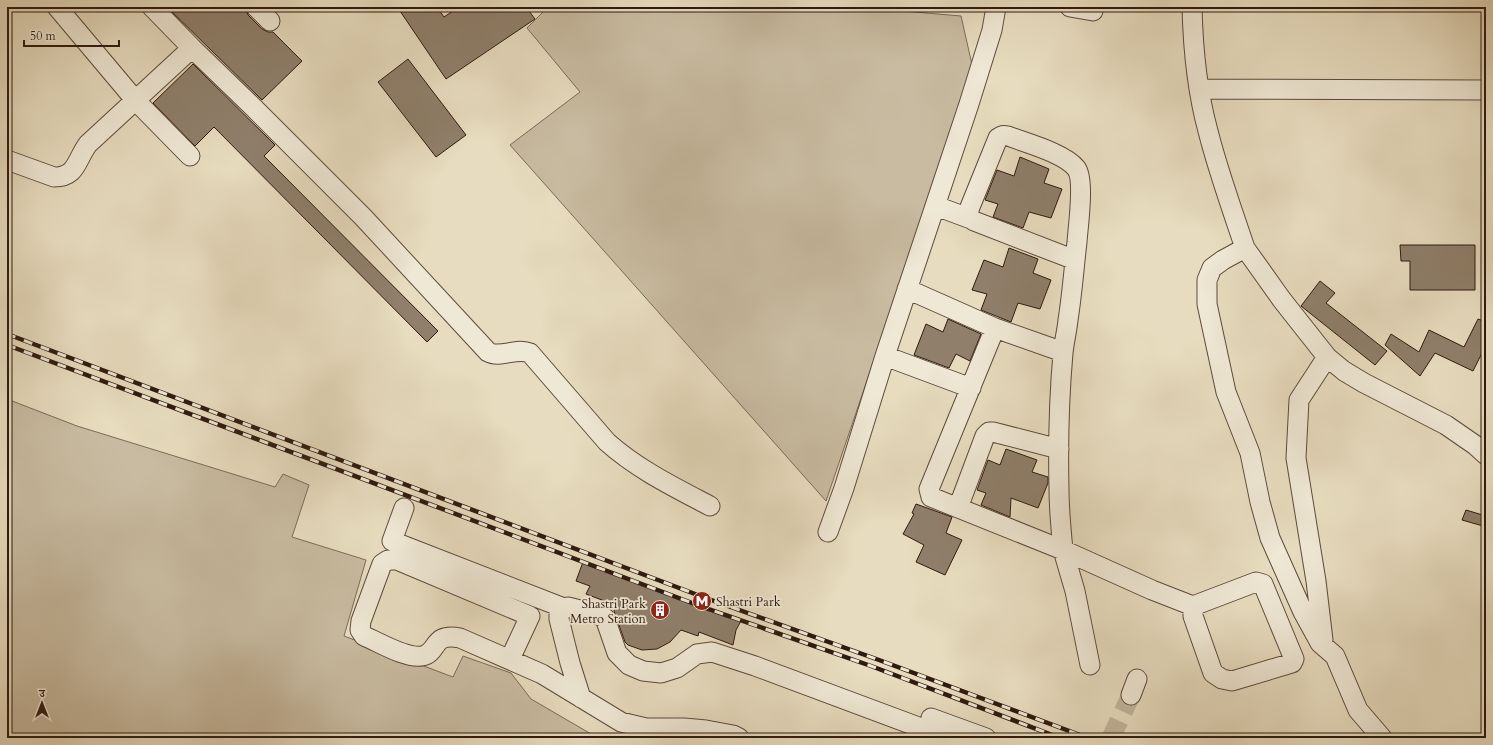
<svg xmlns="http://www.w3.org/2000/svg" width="1493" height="745" viewBox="0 0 1493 745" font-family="Cardo,'Noto Serif Devanagari',serif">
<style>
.green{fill:#c8bba1;stroke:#7c6a58}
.building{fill:#8f7f6b;stroke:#2f1a0f}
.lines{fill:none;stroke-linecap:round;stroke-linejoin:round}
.minor-tunnel{stroke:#c2b59c;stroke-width:19;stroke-dasharray:19 10;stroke-linecap:butt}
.minor-casing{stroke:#5d4a3b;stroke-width:21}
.minor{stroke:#efe8d5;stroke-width:19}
.rail-casing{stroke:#2f1a0f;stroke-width:4.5}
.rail{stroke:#efe8d5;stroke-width:3;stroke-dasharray:9;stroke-linecap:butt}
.labels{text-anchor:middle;stroke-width:3.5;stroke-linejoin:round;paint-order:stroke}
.poi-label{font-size:13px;fill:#2f1a0f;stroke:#efe8d5;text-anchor:start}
</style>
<rect width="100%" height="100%" fill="#e7dcbf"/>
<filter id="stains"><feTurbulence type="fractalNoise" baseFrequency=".005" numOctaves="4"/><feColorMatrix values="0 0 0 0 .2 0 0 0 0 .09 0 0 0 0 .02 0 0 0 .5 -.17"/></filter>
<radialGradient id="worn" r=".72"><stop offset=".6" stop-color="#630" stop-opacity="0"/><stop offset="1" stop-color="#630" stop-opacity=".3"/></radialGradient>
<path class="green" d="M548,7H903V11L961,16L973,69L826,501L510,145L580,92L527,28Z
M7,399L77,426L275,487L283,474L309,485L292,537L366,560L344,636L453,677L463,656L511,673L531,699L598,738H7Z"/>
<path class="building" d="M167,7H245L248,15L262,29L268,32H273L302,61L262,100Z
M406,7H437L444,17L459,7H526L535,19L446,79L400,11Z
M408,59L466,135L436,157L378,82Z
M193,64L275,145L264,156L438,331L427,342L214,127L195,146L153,103Z
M1020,157L1049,169L1044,183L1062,189L1051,218L1029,212L1023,228L993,217L998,204L985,200L997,170L1014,176Z
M1400,245H1475V290H1410V261H1401Z
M1009,248L1038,259L1033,273L1051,280L1040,309L1018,303L1011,322L981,310L987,294L972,290L984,260L1003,267Z
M1320,281L1335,293L1326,303L1387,351L1375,365L1301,306Z
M948,319L981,334L970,361L956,354L949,368L914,355L926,324L943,332Z
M1478,319L1486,322V345L1473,371L1435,353L1420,376L1385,345L1391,334L1419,352L1429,330L1464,347Z
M1006,449L1037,460L1032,472L1048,477V483L1038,508L1011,498L1010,517L981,505L986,493L977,490L988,460L1000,465Z
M916,504L952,517L946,533L962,540L945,575L916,562L924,545L903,534L914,514L912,513Z
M1466,510L1486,516L1483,526L1462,520Z
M583,562L726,617L741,621L736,630L733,645L699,632L698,636L681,630L670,642L657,649L642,650L628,645L625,642L614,611L615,605L586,594L590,586L576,581Z"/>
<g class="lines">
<path class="minor-tunnel" d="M1111,738L1131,695"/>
<defs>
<path id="minor" d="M57,7L136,101L190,156
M152,7L192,48L253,107L363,217L488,352C501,359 516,347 530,353L607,442C637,469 674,487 710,506
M256,7L270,21
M1070,7L1093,11
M1192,7C1193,49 1197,91 1208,131C1218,171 1232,209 1245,248L1223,260L1212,268L1207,280V304L1226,392L1250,453L1260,502L1270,538L1303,612L1320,643L1335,656L1358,710L1382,738
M1199,89L1486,90
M7,160L54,177C77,177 76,160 88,144L192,48
M936,206L971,219
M1245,248L1282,300L1327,357L1344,371L1364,383L1446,425L1475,445L1486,455
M907,289L995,328L1063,352
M995,328L929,489L931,497L1063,550C1061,530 1059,509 1059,489C1058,444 1059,398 1063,353C1064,342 1067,331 1068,320C1072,295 1074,268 1077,242C1078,227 1085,179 1076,168C1064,153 1026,143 1008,136C1003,135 1002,135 998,138L968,212V216L974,221L1075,260
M885,356L971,388
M404,508L392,541L564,608
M958,508L985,436L989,432H993L1059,449
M828,532L844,488L885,356L969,104L992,30L996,7
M1323,640L1316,581L1296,458L1299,400L1327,357
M510,659L530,616L397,560H388L382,564L361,621L360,630L364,636C379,642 406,659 422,656C439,653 431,632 460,638L542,674L621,722L646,728H684L706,730L733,735L739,738
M1090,665L1075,591L1063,550L1152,590L1193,606V616L1213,673L1222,679L1232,681L1292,663L1294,659L1263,584L1256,582L1193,606
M1131,695L1137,679
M581,698L570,663L559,619V614L564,608L568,607L596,614L605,618L617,653L629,665L643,671L661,673L677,668L697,654L712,652L755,666L948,738
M931,718L986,738"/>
</defs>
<use href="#minor" class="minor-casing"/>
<use href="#minor" class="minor"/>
<defs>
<path id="rail" d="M7,334L703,597L879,660L1088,738
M7,345L700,606L871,666L1060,738"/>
</defs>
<use href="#rail" class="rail-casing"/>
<use href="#rail" class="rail"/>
</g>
<defs>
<symbol id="metro-disc" viewBox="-11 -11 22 22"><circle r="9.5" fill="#8f2418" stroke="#efe8d5"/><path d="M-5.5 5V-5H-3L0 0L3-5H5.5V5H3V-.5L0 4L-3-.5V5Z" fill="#fff"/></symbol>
<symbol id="building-disc" viewBox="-11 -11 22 22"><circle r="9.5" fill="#8f2418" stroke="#efe8d5"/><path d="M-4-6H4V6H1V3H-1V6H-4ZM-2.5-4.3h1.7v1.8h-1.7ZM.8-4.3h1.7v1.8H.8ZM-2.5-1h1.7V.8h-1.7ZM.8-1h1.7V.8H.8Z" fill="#fff"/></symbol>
</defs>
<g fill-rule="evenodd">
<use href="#metro-disc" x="691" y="590" width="22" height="22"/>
<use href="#building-disc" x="649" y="599" width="22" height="22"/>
</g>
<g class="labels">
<g class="poi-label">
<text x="716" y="606">Shastri Park</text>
<text x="646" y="608" text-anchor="end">Shastri Park<tspan x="646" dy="15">Metro Station</tspan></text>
</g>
</g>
<rect width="1493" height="745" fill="none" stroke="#e7dcbf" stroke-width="24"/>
<rect x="8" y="8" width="1477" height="729" fill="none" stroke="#2f1a0f" stroke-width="2"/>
<rect x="12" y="12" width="1469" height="721" fill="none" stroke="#2f1a0f"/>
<g transform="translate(42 703)" stroke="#efe8d5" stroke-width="3" paint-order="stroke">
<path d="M0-3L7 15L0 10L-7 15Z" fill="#2f1a0f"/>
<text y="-6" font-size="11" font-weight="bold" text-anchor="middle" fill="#2f1a0f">उ</text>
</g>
<path d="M24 40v6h95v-6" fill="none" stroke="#2f1a0f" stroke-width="2"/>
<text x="30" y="40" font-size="12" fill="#2f1a0f" stroke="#efe8d5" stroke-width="3" paint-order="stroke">50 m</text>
<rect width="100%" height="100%" filter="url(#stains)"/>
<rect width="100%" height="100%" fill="url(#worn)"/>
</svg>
